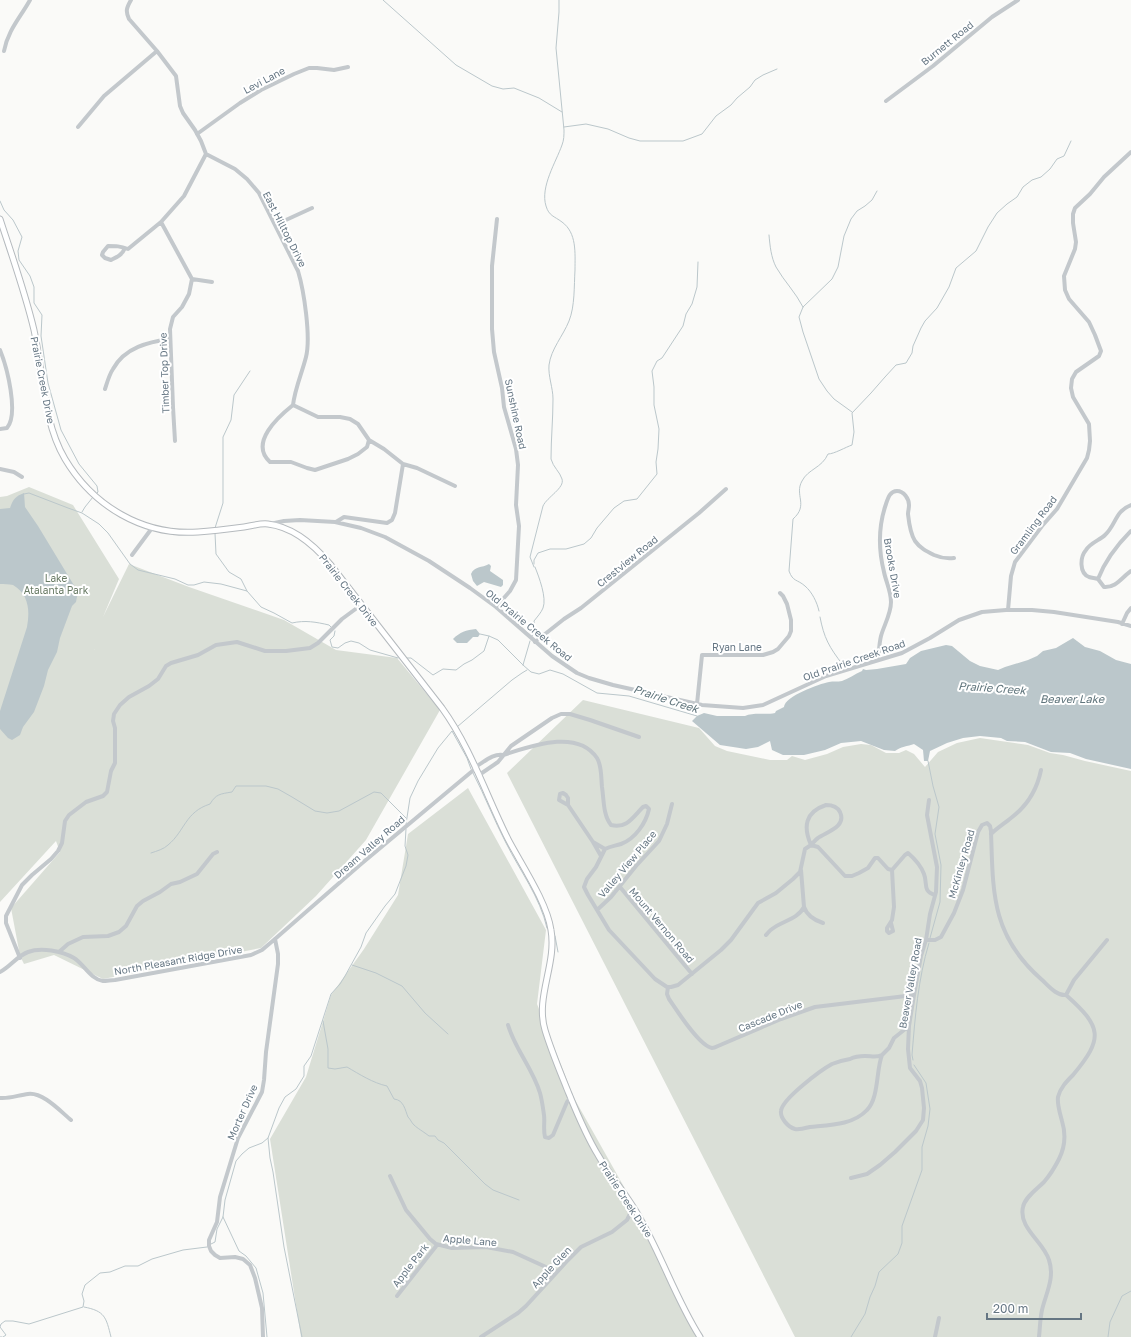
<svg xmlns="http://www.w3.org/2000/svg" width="1131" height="1337" viewBox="0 0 1131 1337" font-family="'Golos Text',sans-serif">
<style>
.green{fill:#dadfd7}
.water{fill:#bbc7cb}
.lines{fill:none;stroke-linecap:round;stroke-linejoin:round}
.stream{stroke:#bbc7cb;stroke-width:1}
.major-casing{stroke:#b5babe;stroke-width:7}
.minor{stroke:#c3c8cc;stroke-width:4}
.major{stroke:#fff;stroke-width:5}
.labels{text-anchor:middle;stroke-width:4;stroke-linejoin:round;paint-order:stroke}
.street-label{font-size:10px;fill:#657683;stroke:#fff}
.park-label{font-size:10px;fill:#687a64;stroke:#fff}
.water-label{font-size:11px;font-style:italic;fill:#60757c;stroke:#fff}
</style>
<rect width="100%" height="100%" fill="#fafaf8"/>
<path class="green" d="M29,487L73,505L119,579L103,617L94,650L103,617L129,564L189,587L284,620L336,650L397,658L440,710L366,840L316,896L261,948L103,979L54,955L24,964L20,956L11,908L60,852L56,841L0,902V497L7,496Z
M583,700L699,728L715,746L727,751L770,760H787L792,756L805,760L827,754L843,747L861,744L871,745L886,753H899L906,750L914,754L925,767L938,752L957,743L980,738L1028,745L1050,753L1063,755L1085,761L1131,771V1337H795L507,773Z
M468,788L546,930L537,1004L574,1098L637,1210L698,1337H301L270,1139L306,1077L331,995L364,949L398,895L408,834Z"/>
<path class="water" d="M24,493L25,507L38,526L78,592L76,602L72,606L60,638L57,652L48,670L44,686L34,712L23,727L20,735L12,740L8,738L0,729V711L27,627C30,611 29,594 13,585C9,584 4,584 0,584V509L10,508C13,499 16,496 24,493Z
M489,564L491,566L490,571L503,580V585L501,587L484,582L477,586L473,581L471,574C474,566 482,568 489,564Z
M476,629L480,634L478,637H473L467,643H457L453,639C460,632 466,630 476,629Z
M1073,638L1085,647L1100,651L1116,660L1131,664V769L1086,759L1070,753L1051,752L1025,742L1007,741L1001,738L980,736L963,738L947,743L930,751L928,761H924L923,750L914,744C908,746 900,747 895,751L884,750L861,741L841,743L825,750L804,755H783L772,750L770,741L758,747L746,749L720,745L692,721L697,716L704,713L717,716H745C753,712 766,715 775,713L776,711L784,707C785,696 819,684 829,682C833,681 838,682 842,681C848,679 855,674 862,671L863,669L866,670L877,669L906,664L910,658L921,651L946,645L952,646L970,661L980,666L998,670L1005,667L1028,660L1037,656L1043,651L1056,648Z"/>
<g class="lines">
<path class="stream" d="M383,0L456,65L492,86L503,89L514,88L539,98L562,112
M564,127L586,124L608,129L629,138L640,141H683L702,134L716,116L731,105L737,98L750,87L755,80L763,75L777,69
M0,201L4,210L13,220L22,237L18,251L19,260L30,276L34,287V303L42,315L41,336L48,383L61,430L79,464L97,486L98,492L97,493
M769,235C770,246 771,257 776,267C784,281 796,293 803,307
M852,412L834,399L827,391L819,379L803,332L799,317L803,307L832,279L838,267L844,236L851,219L857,211L865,206L872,200L877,191
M24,494L29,493L68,508L82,513L99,524L108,533L130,564L138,570L175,579L188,585H194L204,582L221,584L247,591L261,607L274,613L292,623C305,620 316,622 329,625L331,627
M82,512L85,507L93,497
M215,528L223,503V437L231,420L234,395L250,371
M215,533L216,554L229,572L241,579L247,591
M534,564V560L538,553L550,549H566L584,544L591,538L597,528L614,508L624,501L637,499L657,474L656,462L658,449L659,429L654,405V387L652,371L657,361L662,358L683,326L686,314L692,304L697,287L698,262
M534,567L530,557L543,506C547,497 565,488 562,479C560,472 553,467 551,459C551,439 553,419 553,399C553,388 548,376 549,365C551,349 563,336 569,321C575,306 574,286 575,270C575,253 577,233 562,222C554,216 549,216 546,206C540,187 556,162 562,145C564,140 564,135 564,130L556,48L559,12V0
M819,611C817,602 812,592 805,586C797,579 793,582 789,571L793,519C809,505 794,495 802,481C808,469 822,468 828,454C834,454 846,447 852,445L854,432L852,413L871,393L885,377L896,365L906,363L912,353L913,346L921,328L925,321L937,308L949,287L956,268L976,251L988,227L997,213L1007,204L1017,197L1023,187L1032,180L1041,177L1050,169L1057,159L1064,156L1071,141
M820,617C824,638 829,647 843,665L862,662
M335,631L334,636L330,640L332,647L338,648L345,643L351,641L359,643L370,650L398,658
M480,634L489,636
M532,636L535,628L534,621C537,617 541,613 543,608C547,598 539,577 535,567
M405,658H411L433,675L443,669L456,670L464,664L472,660L484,651L489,636L498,640L523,665L531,672L539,674L550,670L563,674L597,693L629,696L697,716
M523,665L530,641
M457,727L512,680L522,673L527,670
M928,761L933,786L939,807L935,834L941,865L940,902L930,938
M473,773C485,796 494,820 506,843C520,871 540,897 547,928
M406,824L410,798L418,781L438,748L452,731L467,758L471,769
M151,853C157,851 164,849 168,845C185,831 185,812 210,804C216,794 220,794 232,792L236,786H266L278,789L292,797L315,811L327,813L339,811L374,792L381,793L406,818
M555,936L558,952
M352,965L376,973L402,986L425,1013L448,1034
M323,1021L328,1049V1068L335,1069L347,1067C359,1074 373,1083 387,1086L394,1099C404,1100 405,1110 408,1117C411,1120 411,1122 414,1125C417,1128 424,1132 429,1136H435L438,1140L444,1143L485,1184L493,1190L519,1200
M913,1060L912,1055C915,1018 918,979 929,943
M223,1217L239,1251L246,1256L256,1268L263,1293L267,1337
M211,1244L215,1242L217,1229L223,1217L225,1200L236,1161L242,1154L249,1148L262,1143L268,1138
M84,1307C105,1311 106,1317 111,1337
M0,1337H2
M3,1337L6,1335L0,1327L1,1324L5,1321H13L29,1324L83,1307L84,1301L82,1294L85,1285L100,1273L110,1272L125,1266H138L152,1259L183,1250L207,1247
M302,1337L284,1247L273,1172L270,1158L268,1138L279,1108L285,1097L296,1089L304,1076V1066L311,1056L331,994L340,984L345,976L361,947L366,933L385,906L395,894L406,866L408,855L405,846L406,829
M851,1337L865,1314L870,1297L875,1286L879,1272L898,1254L902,1243V1226L922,1170V1147L928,1126L930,1109L926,1083L914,1065
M1108,1337L1110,1322L1122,1296L1131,1291"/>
<defs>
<path id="major" d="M0,219C12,256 25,292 34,330C43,371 43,422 65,459C93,506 143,536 198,532C214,531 229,529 244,527C251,526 260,523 268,524C294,527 314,545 330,564L442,708C471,748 486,795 508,839C521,864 547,902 551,930C557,964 535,997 545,1030C551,1050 559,1069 567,1089C576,1111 585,1134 598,1155C611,1178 630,1198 642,1222C663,1259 677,1301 700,1337"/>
</defs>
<use href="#major" class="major-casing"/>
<path class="minor" d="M131,0C127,7 125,11 129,19L157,51L176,76L180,106L183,113L195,130L201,141L206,154L235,169L247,179L259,193L298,271C304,291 311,337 306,357C302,373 295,388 293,405
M4,51C8,30 20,18 30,0
M886,101L933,66L992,17L1018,0
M78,127L104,96L157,51
M197,134L240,103L261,90L294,74L309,68H317L334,70L348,67
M161,222L192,279L189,294L182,307L173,317L170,329L173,407L175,441
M275,225L312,208
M125,248C122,255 117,257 111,260L105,258L102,255L103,252L108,246C116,246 120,246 128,249L161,222L184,196L206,154
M192,279L212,282
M0,350C7,367 19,414 7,428L0,429
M105,389C107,383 109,375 113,369C125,347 149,342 170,339
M293,405L318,417H340L350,419L358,424L369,440L384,449L403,464L417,468L455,486
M293,405C278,417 249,443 270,462H291L307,468L315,470L348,459L358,454L367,447L369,440
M0,469L14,472L22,477
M336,522L344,517L387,523L392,520L395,513L403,464
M270,524L284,521L300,520L335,522L361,528L385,537L429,561L470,588L496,607L552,656L577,673L589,678L613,685L702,705L743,708L763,705L826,676L902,653L930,638L959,620L982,612L1006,610H1032L1054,612L1118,622L1131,626
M1131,531C1117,545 1105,561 1098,579L1104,587C1116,588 1122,577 1131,571
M132,555L152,528
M1098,579C1095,578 1092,578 1089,577C1079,573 1080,557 1086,550C1090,543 1100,540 1105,535C1116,525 1115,511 1131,505
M496,607L510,591L516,580L519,526L516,505L518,465L516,449L504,407L502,388L494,352L492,329V266L497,219
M1008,610L1011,576L1015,562L1042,526L1057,509L1087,458L1089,450L1090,441L1089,424L1073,397L1071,388L1072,379L1076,372L1099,356L1101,351L1095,335L1089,322L1069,299L1065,290L1064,276L1075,249L1076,242L1073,223V214L1075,208L1090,194L1104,177L1131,152
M1122,624L1127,613L1131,608
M535,642L564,619L581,608L699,513L726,489
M878,660C879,653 879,644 881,636C884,625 891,614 891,602C891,591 886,582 884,572C878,548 878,527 886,504C888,498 890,491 897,491C904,491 909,499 909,505C909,509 908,511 908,514C909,523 910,533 915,541C920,548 926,551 934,555C941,558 947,559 954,558
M697,704L702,655H763L773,652L778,649L789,636L791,631V620L787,604L783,596L780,593
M475,767C483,763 493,753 503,755C529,747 577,728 597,758C602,766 601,778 602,787C604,800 603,815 611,825C627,829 633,817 643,807L646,806L649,809C646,823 635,839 621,844C615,846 611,846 605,849L596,867L587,879L584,887L588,895L609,930L655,979L667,987H671L678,985L721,950L731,940L758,903L776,893L793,879L800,872L805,849L811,845L818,847L845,876H852L859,873L868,868L875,858H878L888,869L892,870
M479,775L498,762L511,746L552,718L561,714H570L590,720L639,737
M568,805L559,800L560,794L563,793L566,795L568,798V805L593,842L605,849
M826,805C831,805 837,806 840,812C847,827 826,832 818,838C815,840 813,843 811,845C803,827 805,812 826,805Z
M991,834C997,828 1005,823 1011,818C1027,806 1037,790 1041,770
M593,842L601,856
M892,870L905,855L908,853C915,859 921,866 924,874C928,884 922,891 935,895
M620,887L692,974
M804,907C807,916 814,920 823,923
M597,910L611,897L636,866L659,841L667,824L672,804
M891,923L893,931L889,933L887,931V928L892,920L894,907L892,870
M766,935C768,933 770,930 772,929C782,921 798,919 804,907L801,870
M926,940H935L941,937L954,913L963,890L978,832L982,825L987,823L990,826L991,831C993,892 991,935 1041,979C1048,985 1056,996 1066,995
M59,952L68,944L83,937L108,936L119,932L126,926L137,906L143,901L160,892L171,884L180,882L197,874L213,854L217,852
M20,958L6,923V916L22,885L32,875L51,859L58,851L62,843L65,821L69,815L86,802L103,796L107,792L111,771L115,763V728L113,721L114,714L120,705L129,697L149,686L158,679L166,666L171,663L198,655L216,645L237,642L265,651H286L310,648L318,643L342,619L361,605
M0,972C10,967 17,956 28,952C41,947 62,951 74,958C84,964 90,979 103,981C107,981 111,980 115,980L251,955L262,950L275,939L361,864L476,768
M668,987L667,994L669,999C676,1009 699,1046 712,1048C714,1048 716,1047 718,1046L781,1019L815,1007L914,995
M1066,995L1074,980L1107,940
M508,1025C515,1049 533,1069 540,1093C542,1100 543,1108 544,1115C545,1122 543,1129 545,1137L549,1138L553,1135L567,1102L571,1097
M882,1055C876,1070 879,1098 867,1110C853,1125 830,1125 810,1127C806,1128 799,1130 795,1129C788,1127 780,1118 781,1111C782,1099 821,1070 832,1064C837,1062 844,1060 850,1059C854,1057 860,1056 865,1056C872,1056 876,1058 882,1055Z
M882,1055L889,1048L894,1038L909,1026
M0,1098C9,1099 19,1095 28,1094C43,1092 60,1111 71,1120
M390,1176L406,1210L430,1239L436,1244L452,1248L486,1247L513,1252L557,1272
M851,1178L867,1174L880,1165L895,1152L916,1131L923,1120L924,1108L922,1088L920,1081L910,1068L908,1049L909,1026L914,995L921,956L926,940L930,914L936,892L937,867L927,815L929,800
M397,1296L437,1245
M263,1337L262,1308L255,1278L250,1265L243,1259L235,1257L220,1258L215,1255L211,1251L209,1246V1240L217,1222L220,1197L238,1138L262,1092L264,1080L266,1052L278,964V954L275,939
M481,1337L518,1313L526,1306L568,1260L581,1247L612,1232L627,1220L630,1214L635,1210
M935,1337L939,1318
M1039,1337C1040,1328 1040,1319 1042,1310C1046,1293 1055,1278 1049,1260C1044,1242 1018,1228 1023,1207C1025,1197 1037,1189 1044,1182C1050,1175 1055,1167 1059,1159C1065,1147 1066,1134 1062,1121C1060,1113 1057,1105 1058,1097C1060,1088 1067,1081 1073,1075C1104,1038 1102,1027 1066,995"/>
<use href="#major" class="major"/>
</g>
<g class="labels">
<g class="street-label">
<text transform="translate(947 43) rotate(-39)" y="4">Burnett Road</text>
<text transform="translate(264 80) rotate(-28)" y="4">Levi Lane</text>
<text transform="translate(285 229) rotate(63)" y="4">East Hilltop Drive</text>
<text transform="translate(164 373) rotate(-92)" y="4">Timber Top Drive</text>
<text transform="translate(43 380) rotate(79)" y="4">Prairie Creek Drive</text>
<text transform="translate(516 414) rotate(78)" y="4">Sunshine Road</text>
<text transform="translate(1033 525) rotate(-53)" y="4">Gramling Road</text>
<text transform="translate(627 561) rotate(-39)" y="4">Crestview Road</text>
<text transform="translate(893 568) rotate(80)" y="4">Brooks Drive</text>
<text transform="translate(349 590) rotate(52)" y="4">Prairie Creek Drive</text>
<text transform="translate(529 625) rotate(39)" y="4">Old Prairie Creek Road</text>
<text x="737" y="651">Ryan Lane</text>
<text transform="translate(854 660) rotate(-19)" y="4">Old Prairie Creek Road</text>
<text transform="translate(369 847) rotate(-41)" y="4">Dream Valley Road</text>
<text transform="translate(627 864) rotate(-50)" y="4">Valley View Place</text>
<text transform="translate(961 864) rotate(-74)" y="4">McKinley Road</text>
<text transform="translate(662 925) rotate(50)" y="4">Mount Vernon Road</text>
<text transform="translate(178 960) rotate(-10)" y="4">North Pleasant Ridge Drive</text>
<text transform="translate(910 983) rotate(-80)" y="4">Beaver Valley Road</text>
<text transform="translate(770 1016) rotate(-22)" y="4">Cascade Drive</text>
<text transform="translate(242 1112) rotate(-66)" y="4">Morter Drive</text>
<text transform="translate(626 1199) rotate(57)" y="4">Prairie Creek Drive</text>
<text transform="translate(470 1240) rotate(5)" y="4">Apple Lane</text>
<text transform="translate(410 1265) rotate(-52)" y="4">Apple Park</text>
<text transform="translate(551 1267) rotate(-47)" y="4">Apple Glen</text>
</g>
<g class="park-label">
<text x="56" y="582">Lake<tspan x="56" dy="12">Atalanta Park</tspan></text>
</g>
<g class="water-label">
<text transform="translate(992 688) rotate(4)" y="4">Prairie Creek</text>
<text transform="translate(666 699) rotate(18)" y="4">Prairie Creek</text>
<text x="1072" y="703">Beaver Lake</text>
</g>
</g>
<path d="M987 1313v6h94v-6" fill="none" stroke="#657683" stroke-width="2"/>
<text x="993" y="1313" font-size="12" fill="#657683" stroke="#ffffff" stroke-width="3" paint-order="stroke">200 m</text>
</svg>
